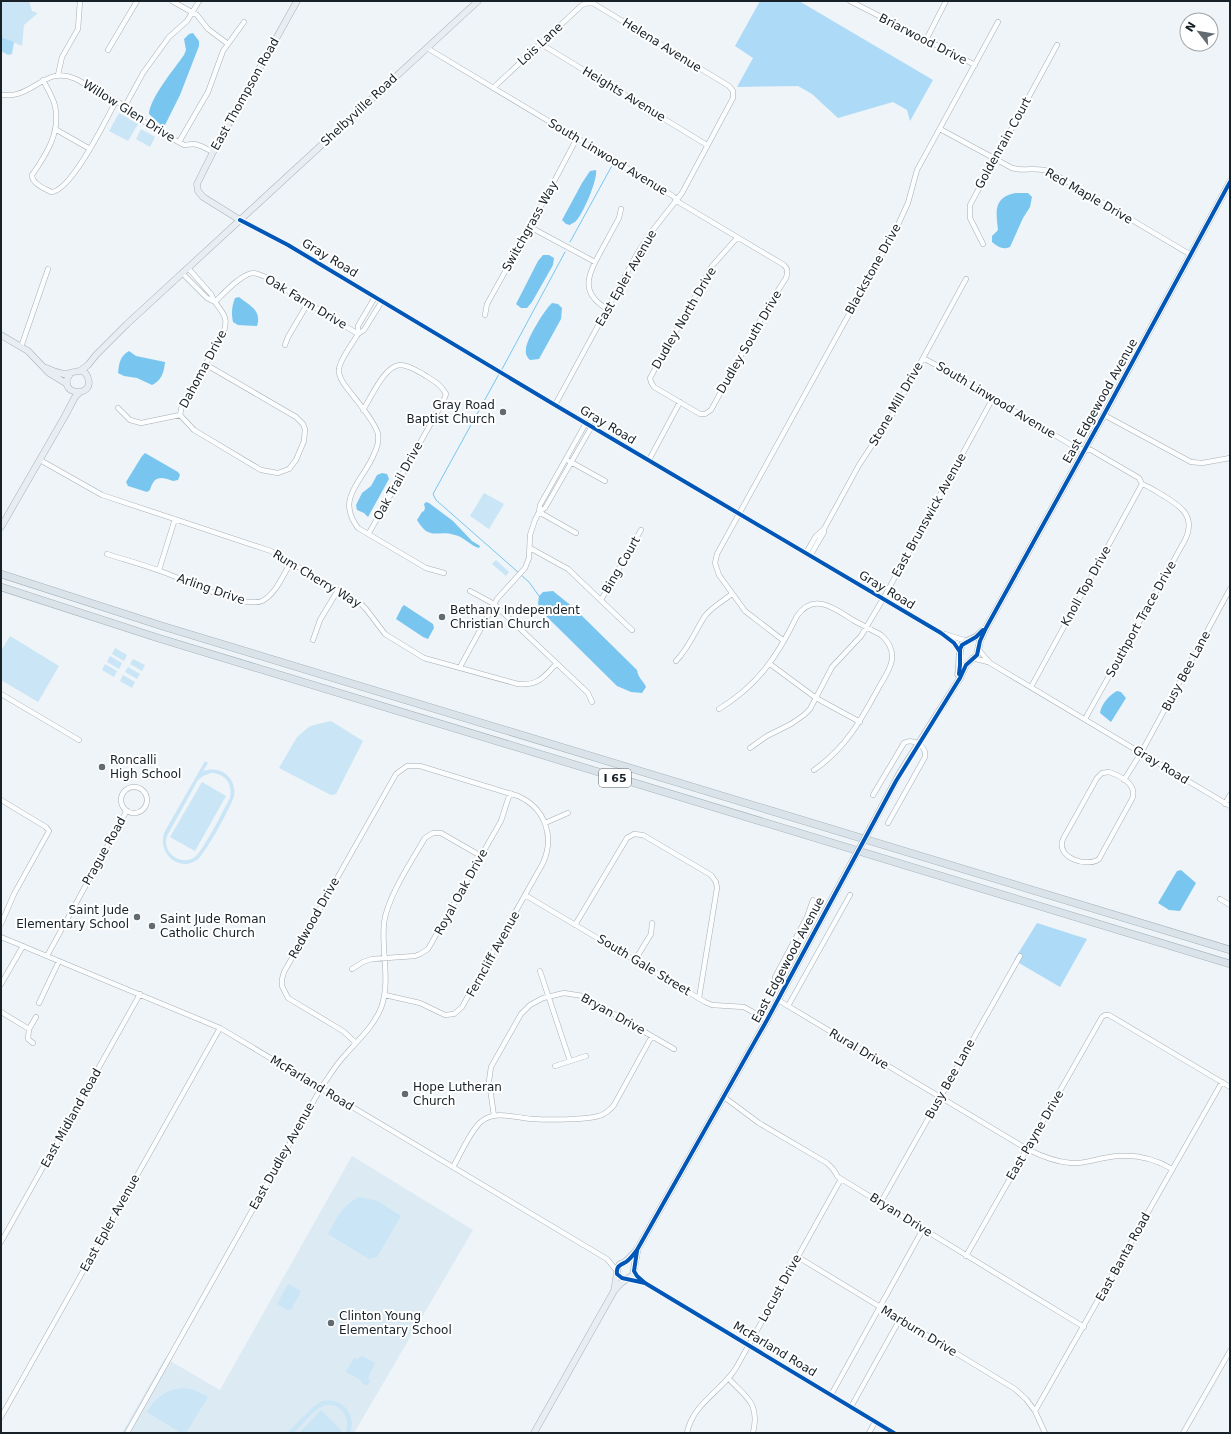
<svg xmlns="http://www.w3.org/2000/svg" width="1231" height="1434" viewBox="0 0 1231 1434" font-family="'DejaVu Sans',sans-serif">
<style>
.built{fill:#dceaf3}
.green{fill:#c9e5f6;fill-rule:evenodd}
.forest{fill:#addbf7}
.water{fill:#78c6f0}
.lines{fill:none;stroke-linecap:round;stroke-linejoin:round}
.stream{stroke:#78c6f0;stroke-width:1}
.minor-casing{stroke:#a7afb3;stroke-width:5.5}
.major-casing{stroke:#a6b3bb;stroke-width:7}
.highway-casing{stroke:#a6b3bb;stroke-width:8}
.minor{stroke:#fcfdfe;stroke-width:4.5}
.major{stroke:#e7edf1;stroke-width:6}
.highway{stroke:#d9e3e9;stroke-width:7}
.major-bridge-casing{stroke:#a6b3bb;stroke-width:7;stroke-linecap:butt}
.major-bridge{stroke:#e7edf1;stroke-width:6}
.cycleway-casing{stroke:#fff;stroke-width:6}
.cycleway{stroke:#0057b8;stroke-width:4}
.poi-dot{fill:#626b70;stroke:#fff;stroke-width:1.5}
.labels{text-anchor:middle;stroke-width:4;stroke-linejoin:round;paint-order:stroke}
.shield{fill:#fff;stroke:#5d6468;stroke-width:1}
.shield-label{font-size:11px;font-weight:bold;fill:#172127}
.street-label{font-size:12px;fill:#172127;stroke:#fff}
.poi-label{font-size:12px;fill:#172127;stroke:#fff;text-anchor:start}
</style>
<rect width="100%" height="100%" fill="#eef4f8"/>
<path class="built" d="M352,1156L473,1230L354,1433H122L165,1358L220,1390Z"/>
<path class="green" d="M1,1H30V5L32,11L38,13L24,25L22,46L1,37Z
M119,113L138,124L128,141L109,131Z
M141,129L155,137L150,147L136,139Z
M484,493L504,504L489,529L470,516Z
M496,560L509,572L506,576L492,564Z
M10,636L59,666L38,702L1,680V651Z
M115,648L127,655L124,661L112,654Z
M110,656L122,663L119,669L107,662Z
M133,659L145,665L142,671L130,664Z
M105,664L117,671L114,677L102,670Z
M128,667L140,674L137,679L125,672Z
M123,675L135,682L132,688L120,681Z
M331,721L363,741L336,794L331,795L279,768L297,737L310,726Z
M205,761L208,763L203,771C220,765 237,777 234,796C231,807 205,854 197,860C177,873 156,851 165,831ZM211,773C225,773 233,784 230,798C224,809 203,851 195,857C188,862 178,861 172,855C166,850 165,843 167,836L198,780L203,776Z
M202,782L226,796L195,851L170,837Z
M359,1197L377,1201L401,1216L377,1257L369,1259L328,1234C339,1215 340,1208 359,1197Z
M288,1284L301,1291L291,1310L289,1309L288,1310L277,1304Z
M362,1356L375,1363L368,1378L370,1381L367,1386L361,1382V1380L346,1372L354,1358L358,1359Z
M182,1388C192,1389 199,1391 208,1397L187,1431L181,1433L147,1412C155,1398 165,1390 182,1388Z
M322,1401C342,1397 357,1414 350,1433H345C353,1418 338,1398 321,1407C311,1412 302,1425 294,1433H287L313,1407Z
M321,1410L342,1431L340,1433H299Z"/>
<path class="forest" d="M760,1H799L933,80L910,121L907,110L893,102L838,118L812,94L798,86L737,87L753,58L735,46Z
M1,37L14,42L12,54L8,55L1,51Z
M1037,923L1087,939L1060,987L1014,960Z"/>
<path class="water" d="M193,33L199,41V46L180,95L165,125H161L149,114C150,98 174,69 184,55L186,50L184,39L189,34Z
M596,170C598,179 583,214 576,221C574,223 572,223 570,225L566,224L562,220L582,183L590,171Z
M1016,193H1028L1032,197L1030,207L1023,218L1010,247C1003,250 998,247 992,242V236L998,230C996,212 993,197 1016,193Z
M543,255H549L554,258L553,265L532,302L527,308H521L516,304L538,261Z
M239,297C250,306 262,310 257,326L238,325L233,322C231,313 232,306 235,298Z
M552,303L558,304L562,308L561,319L539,359L530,360C527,357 525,354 526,349C526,340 545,309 552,303Z
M129,351L136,356L165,362C164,373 161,381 152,385L137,378L124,376L118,373C119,363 120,356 129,351Z
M145,453L178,472L180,475L178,480L173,481C160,476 154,476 150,490L147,492L128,486L126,482L142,456Z
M382,473L387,474L389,479L368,517L364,513L357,510L356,505L362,493L371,486L377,475Z
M426,502L429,503L453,521L472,541L480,546L479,548C471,546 464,537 455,535C437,529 430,542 417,520L422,512L424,511L425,508L424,504Z
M553,591L574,608L637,670C638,678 643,680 646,687L642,693L631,692L617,686L543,613L538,604L539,596L543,592Z
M404,605L433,624L434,628L428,639L423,637L396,619L402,607Z
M1117,691L1121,692L1126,698L1111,722L1100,713C1101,705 1109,695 1117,691Z
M1181,870L1196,883L1180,911L1169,910L1158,903L1177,871Z"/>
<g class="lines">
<path class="stream" d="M570,242L614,162
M501,371L565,252
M499,374L433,494L436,500L519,573
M521,575L529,582L539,596"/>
<defs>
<path id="minor" d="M172,1L197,15L208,29L228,44
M850,1L975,65
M926,40L946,1
M541,44L707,145
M427,48L673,196L680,203L784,265C788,269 788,272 786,278L768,306L711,410L705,414H700L654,387L651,382L650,378L712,266L737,238
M108,50L137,1
M58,75L62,57L78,29L80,1
M43,80C47,88 53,97 55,106C61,132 46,155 32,175C32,184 44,188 51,192C71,192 107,118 116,101
M493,88L582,5L591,2L729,86L733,91V98L682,193L649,235L637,254L555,405
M1,95C6,95 12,96 17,94C39,88 50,67 76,79L125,106L151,127L184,145L194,144L201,146L213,152
M125,106L143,73L169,37L187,21L199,1
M55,129L90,149
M940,129L1012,168C1025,172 1038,166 1051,172L1191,255
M179,142L208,92L223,51L244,22
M240,220L288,245L555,405L941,633L954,643L960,652
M530,227L595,262
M983,244L970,218V205L1057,45
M182,273L207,298L215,302L211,294L188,268
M375,297L358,326V334L364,330L382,301
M607,309C579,292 588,275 601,251C607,240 613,229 619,218L621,209
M485,315L487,304L530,227L577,138
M285,345L288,337L308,303
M21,347L48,269
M923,358L951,373L1078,449L1091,450L1139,478L1142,484C1150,487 1157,492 1164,496C1182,507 1196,517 1185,540L1085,719
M118,408L130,420L141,423L180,415
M363,410C371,398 384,366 400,365C408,365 416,370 423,374C432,380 441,384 446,394L443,402L369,533
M180,415L182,405L223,334C229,319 224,314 215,302C223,294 241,274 253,273C257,273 262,276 266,277L358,334C353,343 340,359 339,369C338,376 343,383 347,388C355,399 375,421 378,434C379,440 377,448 374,454C363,482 335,497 358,528L426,568L444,573
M180,415L194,430L261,470L278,473L289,469L296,460L304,441L305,429L303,424L296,417L205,364
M1104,415L1191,462L1202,463L1230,458
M586,423L540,505L539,512L545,508L592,426
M40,460L102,495L271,551L361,604L366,609L385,634L424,658L518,684C538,686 544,677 556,664
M649,460L680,402
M569,461L605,481
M824,529L859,465L892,415L966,279
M530,548L568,569L632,630
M806,553L816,536L824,529V532L810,556
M107,554C126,560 145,565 163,572C183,579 243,609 262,601C276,594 283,575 291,562
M159,570L175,519
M470,591L494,604L588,693L592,702
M601,600L641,530
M945,634L967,641
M313,640L320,620L338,590
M784,641L745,611L719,575L715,563L717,554L897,227L908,203L917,170L998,22
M978,649L990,663L1230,806
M972,658L988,662
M676,661C689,648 695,631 705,616C712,607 723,601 732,594
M770,664L816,698L860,722
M460,667L497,599L525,568L529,558L530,535L535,520L539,512L576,533
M1031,687L1142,484
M1,694L79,740
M719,709C758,685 777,657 797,616C814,592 834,608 853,620C862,625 872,630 881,635C888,641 893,649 892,659C891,669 884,678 879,687C861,720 846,748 814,770
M750,748L767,736L791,724L804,715L810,709L832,667L861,636L883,599L993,398
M1109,772C1121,776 1138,785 1132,799L1099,859C1088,868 1055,858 1063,839L1097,778L1102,773Z
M1124,780L1141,753L1230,589
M121 800a13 13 0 1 1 26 0a13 13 0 1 1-26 0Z
M873,795L904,743C913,738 927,746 925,757L888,823
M1,800L46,827L49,831L14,894L1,924
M1225,804L1230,795
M545,823L568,813
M525,895L705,1002L712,1005L744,1007L767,1020
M1220,899L1230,905
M575,925L627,838L634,834L643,835L711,875L716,882L717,888L699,998
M1,937L220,1028L607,1259L617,1271
M47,956L120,823L126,812L125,810
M635,960L651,934L652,923
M352,969L363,962L372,959L415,956L420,954L428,949L501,821L510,793
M540,971L570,1061
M1,984L23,946
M784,988L776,983L775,977L807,917L813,900
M778,1000L1027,1149C1041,1156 1055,1162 1071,1163C1083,1164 1093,1160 1104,1158C1128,1153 1152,1157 1172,1169
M39,1003L59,961
M788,1006L850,895
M1,1012L29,1029
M33,1043L28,1039L29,1029L36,1017
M356,1043L343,1031L288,998L282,986V979L284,972L396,774L407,766H420L518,796C545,808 555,836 543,863L462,1007L454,1014L445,1015L420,1003L385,995
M555,1066L586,1056
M724,1097L759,1123L827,1163L833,1169L838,1177L1084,1327
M494,1116L489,1081L491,1067L521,1014L530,1005L543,998L564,993L583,996L674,1049
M453,1167C460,1155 472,1128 482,1121C495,1110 517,1118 532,1119C549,1120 584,1120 599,1116C605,1114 610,1110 614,1105L652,1036
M881,1202L1020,956
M1,1242L140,994
M966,1256L1102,1017L1105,1015H1109L1230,1087
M798,1257L1015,1389L1026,1399L1035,1411
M634,1271L637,1276L645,1283L894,1433
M628,1279L643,1282
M728,1378C747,1398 760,1403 753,1433
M831,1395L923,1229
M851,1407L900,1319
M1,1417L220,1028
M127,1433L321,1088C329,1077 336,1064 346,1054C359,1039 373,1027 381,1008C391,980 381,952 384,923C387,898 412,860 425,838L433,833H441L481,856
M687,1433C693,1403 721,1392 736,1368L841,1179
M869,1433L875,1422
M1045,1433L1035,1411L1222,1082
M1183,1433L1230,1351"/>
<path id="major" d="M240,220L203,197L198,191L197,184L213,152L297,1
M1,335L28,351L49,373L67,384
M46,368C52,371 58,373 64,374C72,374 84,365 88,378C95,399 55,395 70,374
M80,371L88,365L96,355L127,324L478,1
M1,527L65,416L75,397L80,392
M958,674C960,666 958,648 963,643C970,638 975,640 982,631
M871,827L901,771L960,678L966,665L977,655L980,641L986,628L1101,420L1230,182
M614,1291L618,1267L620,1264L625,1262L637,1250L767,1020L851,864
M534,1433L614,1291L621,1283L633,1275L637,1252"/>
<path id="highway" d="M1,574L162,626L1230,950
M1,587L158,638L1230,964"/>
</defs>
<use href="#minor" class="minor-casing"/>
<use href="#major" class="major-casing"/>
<use href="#highway" class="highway-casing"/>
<use href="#minor" class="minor"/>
<use href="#major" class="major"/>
<use href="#highway" class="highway"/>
<defs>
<path id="major-bridge" d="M851,864L871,827"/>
</defs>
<use href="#major-bridge" class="major-bridge-casing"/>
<use href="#major-bridge" class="major-bridge"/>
<defs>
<path id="cycleway" d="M240,220L288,245L555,405L941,633L954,643L960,652
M959,674L960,665V649L962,645L976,637L983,630
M637,1251L634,1271L637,1276L645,1283L894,1433
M645,1283L622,1278L617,1274C616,1266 620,1265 626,1262C630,1259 634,1254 637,1250L767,1020L896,781L960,678L966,665L977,655L980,641L986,628L1101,420L1230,182"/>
</defs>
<use href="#cycleway" class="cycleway-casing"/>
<use href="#cycleway" class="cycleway"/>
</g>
<g class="poi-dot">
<circle cx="503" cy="412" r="4"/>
<circle cx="442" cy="617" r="4"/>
<circle cx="102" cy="767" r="4"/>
<circle cx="137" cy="917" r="4"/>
<circle cx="152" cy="926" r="4"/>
<circle cx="405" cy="1094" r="4"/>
<circle cx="331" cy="1323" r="4"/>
</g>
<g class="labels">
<rect class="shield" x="599" y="769" width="32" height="18" rx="3"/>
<g class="shield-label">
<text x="615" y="782">I 65</text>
</g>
<g class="street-label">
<text transform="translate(923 39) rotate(27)" y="4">Briarwood Drive</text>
<text transform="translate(540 44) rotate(-43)" y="4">Lois Lane</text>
<text transform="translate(662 45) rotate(32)" y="4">Helena Avenue</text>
<text transform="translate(245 94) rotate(-61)" y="4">East Thompson Road</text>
<text transform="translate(624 94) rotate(31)" y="4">Heights Avenue</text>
<text transform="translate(359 110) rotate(-43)" y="4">Shelbyville Road</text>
<text transform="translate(129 111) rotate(32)" y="4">Willow Glen Drive</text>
<text transform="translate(1003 143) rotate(-61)" y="4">Goldenrain Court</text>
<text transform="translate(608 157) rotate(31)" y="4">South Linwood Avenue</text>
<text transform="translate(1089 196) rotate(30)" y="4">Red Maple Drive</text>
<text transform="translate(530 226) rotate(-61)" y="4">Switchgrass Way</text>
<text transform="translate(330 258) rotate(31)" y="4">Gray Road</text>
<text transform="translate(873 269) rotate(-61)" y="4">Blackstone Drive</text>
<text transform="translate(626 278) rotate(-60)" y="4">East Epler Avenue</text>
<text transform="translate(306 302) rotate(31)" y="4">Oak Farm Drive</text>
<text transform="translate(684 318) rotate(-60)" y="4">Dudley North Drive</text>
<text transform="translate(749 342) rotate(-60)" y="4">Dudley South Drive</text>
<text transform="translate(203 369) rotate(-62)" y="4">Dahoma Drive</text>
<text transform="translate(996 400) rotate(31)" y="4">South Linwood Avenue</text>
<text transform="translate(1100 401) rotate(-61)" y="4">East Edgewood Avenue</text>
<text transform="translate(896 404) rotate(-60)" y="4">Stone Mill Drive</text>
<text transform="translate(608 425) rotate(31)" y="4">Gray Road</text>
<text transform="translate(398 481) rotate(-61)" y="4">Oak Trail Drive</text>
<text transform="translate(929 515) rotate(-61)" y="4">East Brunswick Avenue</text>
<text transform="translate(621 565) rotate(-60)" y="4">Bing Court</text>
<text transform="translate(317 579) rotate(31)" y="4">Rum Cherry Way</text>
<text transform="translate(1086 586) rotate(-61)" y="4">Knoll Top Drive</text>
<text transform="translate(211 589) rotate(19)" y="4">Arling Drive</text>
<text transform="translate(887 590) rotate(31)" y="4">Gray Road</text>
<text transform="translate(1141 619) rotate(-61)" y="4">Southport Trace Drive</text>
<text transform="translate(1186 671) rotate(-62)" y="4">Busy Bee Lane</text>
<text transform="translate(1161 765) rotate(31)" y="4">Gray Road</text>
<text transform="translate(104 851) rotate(-61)" y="4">Prague Road</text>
<text transform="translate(461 892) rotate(-61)" y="4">Royal Oak Drive</text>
<text transform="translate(314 918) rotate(-61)" y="4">Redwood Drive</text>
<text transform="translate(493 954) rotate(-61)" y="4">Ferncliff Avenue</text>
<text transform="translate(788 960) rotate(-62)" y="4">East Edgewood Avenue</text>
<text transform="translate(644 965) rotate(31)" y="4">South Gale Street</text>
<text transform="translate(613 1014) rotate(29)" y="4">Bryan Drive</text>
<text transform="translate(859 1049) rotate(31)" y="4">Rural Drive</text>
<text transform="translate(950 1079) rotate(-61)" y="4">Busy Bee Lane</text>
<text transform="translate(312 1083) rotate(31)" y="4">McFarland Road</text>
<text transform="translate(71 1118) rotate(-61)" y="4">East Midland Road</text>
<text transform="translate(1035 1135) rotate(-60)" y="4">East Payne Drive</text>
<text transform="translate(282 1156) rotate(-61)" y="4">East Dudley Avenue</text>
<text transform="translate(901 1215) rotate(32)" y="4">Bryan Drive</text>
<text transform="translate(110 1223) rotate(-61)" y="4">East Epler Avenue</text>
<text transform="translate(1123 1257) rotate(-61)" y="4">East Banta Road</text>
<text transform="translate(780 1288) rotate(-61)" y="4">Locust Drive</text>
<text transform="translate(919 1331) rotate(31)" y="4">Marburn Drive</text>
<text transform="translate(775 1349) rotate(31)" y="4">McFarland Road</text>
</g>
<g class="poi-label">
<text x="495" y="409" text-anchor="end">Gray Road<tspan x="495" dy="14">Baptist Church</tspan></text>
<text x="450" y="614">Bethany Independent<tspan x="450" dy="14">Christian Church</tspan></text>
<text x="110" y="764">Roncalli<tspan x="110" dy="14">High School</tspan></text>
<text x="129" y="914" text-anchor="end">Saint Jude<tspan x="129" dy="14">Elementary School</tspan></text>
<text x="160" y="923">Saint Jude Roman<tspan x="160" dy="14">Catholic Church</tspan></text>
<text x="413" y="1091">Hope Lutheran<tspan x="413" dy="14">Church</tspan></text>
<text x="339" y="1320">Clinton Young<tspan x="339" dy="14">Elementary School</tspan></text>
</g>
</g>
<rect width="1231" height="1434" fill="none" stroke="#172127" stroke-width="4"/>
<g transform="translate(1199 32) rotate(301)"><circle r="19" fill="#ffffff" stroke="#a2a6a9"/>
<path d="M0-3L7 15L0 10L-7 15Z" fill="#626b70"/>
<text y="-6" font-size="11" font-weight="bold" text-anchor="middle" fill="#172127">N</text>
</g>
</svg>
